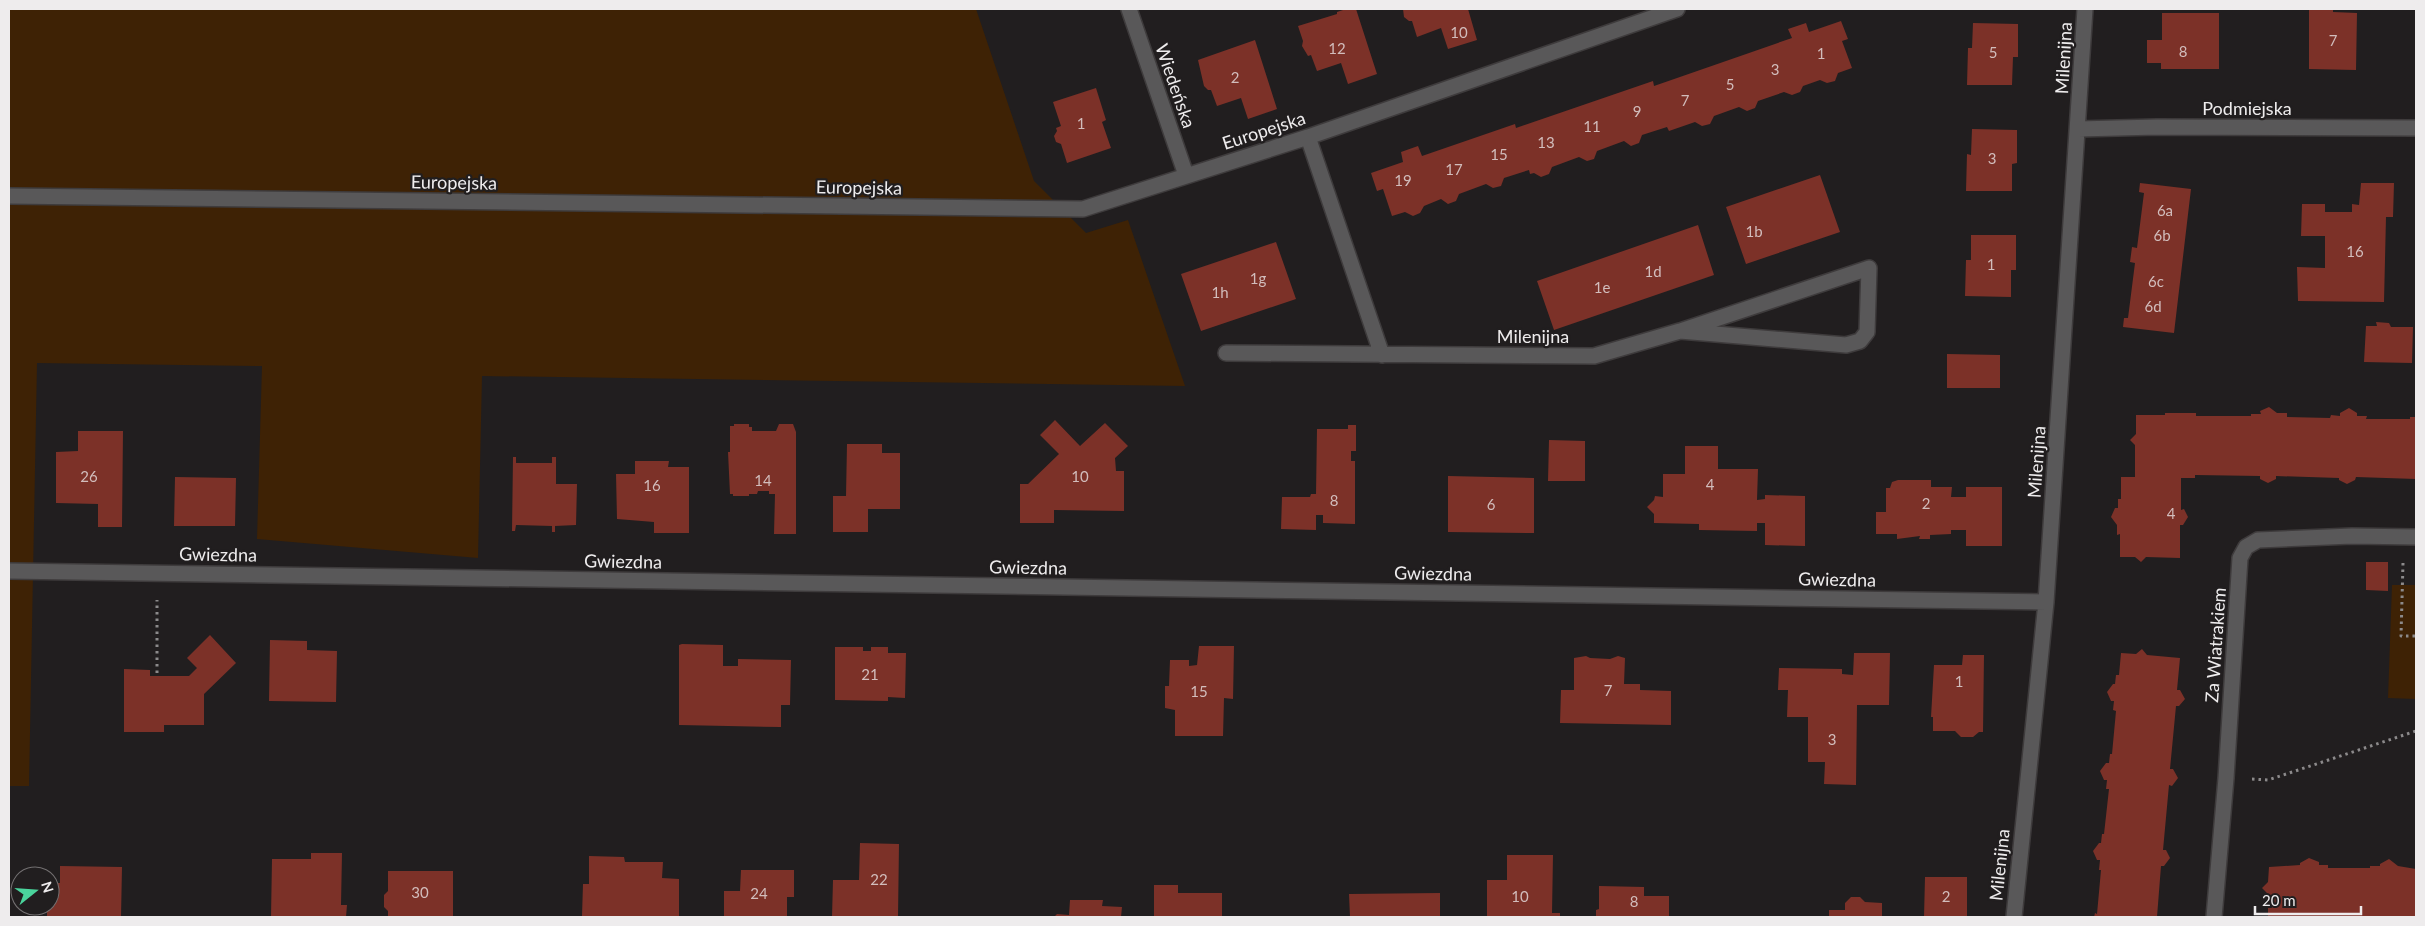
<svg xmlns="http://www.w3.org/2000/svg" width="2425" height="926" viewBox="0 0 2425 926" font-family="Lato,sans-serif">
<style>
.green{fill:#3e2205}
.building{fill:#7c3128}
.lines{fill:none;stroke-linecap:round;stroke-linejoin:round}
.street-casing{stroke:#3e3b3c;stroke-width:18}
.path{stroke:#8c8a8b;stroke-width:3;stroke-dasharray:2.5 4;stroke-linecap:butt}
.street{stroke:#595859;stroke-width:15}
.labels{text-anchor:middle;stroke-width:4.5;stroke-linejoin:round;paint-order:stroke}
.number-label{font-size:15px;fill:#d2bdbc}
.street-label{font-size:18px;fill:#eeeced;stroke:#211e1f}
</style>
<rect width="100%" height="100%" fill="#211e1f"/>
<path class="green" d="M9,9H976L1034,181L1086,233L1128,220L1185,386L482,376L478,558L257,539L262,366L37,363L29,786H9Z
M2392,585H2416V699L2388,698Z"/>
<path class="building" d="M1346,9H1356L1377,74L1348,84L1341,63L1317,71L1311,55L1308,56L1302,46L1303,41L1298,26L1337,14V12Z
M1403,9H1468L1477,40L1448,49L1441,28L1417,37L1412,21H1409L1404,17Z
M2309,9H2333V12L2357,13L2356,70L2309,69Z
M2162,13H2219V69H2161V63H2147V40H2162Z
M1841,21L1848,39L1842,41L1852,68L1838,73L1835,81L1827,83L1820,80L1803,86L1800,92L1792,95L1784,92L1758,101L1755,108L1747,111L1739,107L1714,116L1710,124L1702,126L1695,122L1669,131L1667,127L1642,135L1639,143L1631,146L1624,141L1597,151L1594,159L1587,161L1579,157L1552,167L1549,174L1541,177L1534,173L1530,174L1529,170L1504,178L1501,186L1493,188L1486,184L1459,194L1456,201L1448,204L1441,199L1424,206L1420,213L1413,216L1405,212L1392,216L1383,189L1377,191L1371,173L1403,162L1401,152L1418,146L1422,156L1515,124L1516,128L1653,81L1654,86L1792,38L1788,29L1806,23L1809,32Z
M1973,23L2018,24V57H2013L2012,85H1967L1968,48H1972Z
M1255,40L1277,109L1248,119L1241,98L1217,106L1211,90H1208L1204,86L1198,60Z
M1096,88L1106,120L1102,122L1111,148L1067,163L1061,144L1056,142L1054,136L1057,131L1056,128L1061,126L1053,102Z
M1972,129L2017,130V163L2012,164V191H1966L1967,154L1971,155Z
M1820,175L1840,232L1746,264L1726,207Z
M2140,183L2191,189L2174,333L2123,327L2124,318H2128L2135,263L2130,262L2132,247L2137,248L2144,193L2139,192Z
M2361,183H2394L2393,217H2386L2384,302L2298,301L2297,267L2325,268V236H2301L2302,204H2325V212H2352V204L2359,205Z
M1698,225L1714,275L1554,330L1537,281Z
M1971,235H2016V270H2011V297L1965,296L1966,260H1971Z
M1276,242L1296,299L1201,331L1181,274Z
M2376,322L2389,323L2391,327H2413L2412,363L2364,362L2366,326H2377Z
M1947,354L2000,355V388H1947Z
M2269,407L2277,413H2287V417L2330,418L2331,415L2340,416V413L2349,408L2357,413V416H2367L2366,419H2410V417H2416V479L2356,477L2355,480L2347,484L2339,480V478L2276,476V479L2268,483L2260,479V476L2195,475V478H2181V510L2184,509L2188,517L2183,525H2180V558L2146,557L2141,562L2135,557H2120V534L2117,535V525L2111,517L2115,508H2118V499H2121V477H2135V445L2130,440L2136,434V415H2165V413H2196V416H2251V414H2261L2260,411Z
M1055,420L1080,446L1105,423L1128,446L1115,458L1116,471H1124V511L1054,510V523H1020V484H1028L1059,454L1040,435Z
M734,424H749V427H752V431H776L779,424H793L796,432V534H774L775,494H769V491H758L757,494H749V496H733V494H730L728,452H730V426H734Z
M1348,425H1356V451H1351V461H1355V524L1323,523V515H1316V530L1281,529L1282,497H1310L1311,494H1316L1317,429H1348Z
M78,431H123L122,527H98V504L56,503V452L78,451Z
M1549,440L1585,441V481H1548Z
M847,444H882V453H900V509H868V532H833V496H846Z
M1685,446H1718V469H1758L1757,500L1765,499V495L1805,496V546L1765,545V523H1757V531L1699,530V524L1654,523V514L1647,507L1654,500L1655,496L1663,497V474H1685Z
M513,457H516V463H552V457H556V484H577L576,525L555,526V532H552V526L516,525L515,531H512Z
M635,461H669L668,467H689V533H654V522L617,519L616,474H635Z
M1448,476L1534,478V533L1448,532Z
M175,477L236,478L235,526H174Z
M1898,480H1931V487H1952L1951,497H1966V487H2002V546H1966V530H1951V534L1930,535V539H1919L1920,536L1897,539V534H1876V512H1886V488H1890L1892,482Z
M2366,562H2388V591L2366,590Z
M210,635L236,663L204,694V725H164V732H124V669L150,670V676H189L197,668L187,658Z
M270,640L307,641V650L337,651L336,702L269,701Z
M682,644L723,645V666H738V659L791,660L790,705H781V727L679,725V645Z
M1199,646H1234L1233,699L1224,698L1223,736H1175V710L1165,708V686H1169L1170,660H1189V666L1197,665Z
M835,647H863V651H871V647H888V653H906L905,698L888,697V701L835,700Z
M2142,649L2147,655L2180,658L2177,690H2180L2185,699L2179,706H2176L2170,769H2173L2178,778L2172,786L2169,785L2163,850H2166L2170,858L2164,866H2161L2157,917H2094L2095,913L2097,914L2101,870H2099L2100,860H2097L2093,851L2099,843H2101L2102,834H2104L2109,789H2106L2107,780H2104L2100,771L2106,763H2109L2110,754H2112L2116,711L2113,710L2114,701H2111L2107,692L2113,684H2115L2116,675H2119L2121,653L2136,654Z
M1854,653H1890L1889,705H1857L1856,785L1824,784L1825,762H1808V717H1787L1788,690H1778L1779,668L1842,669V674L1853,675Z
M1963,655H1984L1983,732H1979L1973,737H1961L1955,731H1933V717H1931L1934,665H1962Z
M1586,656L1590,658L1610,659L1618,656L1625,658L1624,684H1640V690L1671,691V725L1560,723L1561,690H1574V658Z
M860,843L899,844L898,917H832L833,880H859Z
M311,853H342L341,905H347L346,917H271L272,859H311Z
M1507,855H1553L1552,913H1560V917H1487V880H1507Z
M589,856L624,857L625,862H663L662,878L679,879V917L582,916L583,884H589Z
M2309,858L2319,862V865H2328V868H2370V866H2380V864L2389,859L2398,866L2416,869V917H2268V894L2262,888L2268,882L2269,867L2300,865V863Z
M60,866L122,867L121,917H47V906H50V883H60Z
M741,870H794V897H787V917H724V891H740Z
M388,871H453V917H388V911L384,907V895L388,891Z
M1925,877H1967V917H1924Z
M1154,885H1178V893H1222V917H1154Z
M1599,886L1644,887V896H1669V917H1596V910L1599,909Z
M1440,893V917H1350L1349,894Z
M1851,897H1860L1865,902L1882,903V917H1829V910H1845V903Z
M1070,900H1103L1102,906L1122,907L1121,917H1054L1057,914L1069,915Z"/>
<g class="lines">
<defs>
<path id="street" d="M1129,9L1186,175
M2078,129L2157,127L2416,128
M1308,137L1382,355
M9,196L1083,209L1308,137L1677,9
M1226,353L1594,356L1680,331L1869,268L1867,332L1860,341L1846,345L1680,331
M9,571L2046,602
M2014,917L2046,602L2085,9
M2214,917L2226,778L2240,558L2246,547L2258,540L2352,536L2416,537"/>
</defs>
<use href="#street" class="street-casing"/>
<path class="path" d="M2403,563L2401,636H2416
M157,673V600
M2252,779L2268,780L2416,731"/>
<use href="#street" class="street"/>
</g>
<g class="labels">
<g class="number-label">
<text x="1459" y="38">10</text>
<text x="2333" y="46">7</text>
<text x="1337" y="54">12</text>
<text x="2183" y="57">8</text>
<text x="1993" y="58">5</text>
<text x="1821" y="59">1</text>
<text x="1775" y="75">3</text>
<text x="1235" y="83">2</text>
<text x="1730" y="90">5</text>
<text x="1685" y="106">7</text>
<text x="1637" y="117">9</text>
<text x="1081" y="129">1</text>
<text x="1592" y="132">11</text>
<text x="1546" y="148">13</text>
<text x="1499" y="160">15</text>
<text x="1992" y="164">3</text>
<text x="1454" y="175">17</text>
<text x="1403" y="186">19</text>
<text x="2165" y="216">6a</text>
<text x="1754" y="237">1b</text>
<text x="2162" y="241">6b</text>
<text x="2355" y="257">16</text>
<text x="1991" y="270">1</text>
<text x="1653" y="277">1d</text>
<text x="1258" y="284">1g</text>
<text x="2156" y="287">6c</text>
<text x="1602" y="293">1e</text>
<text x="1220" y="298">1h</text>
<text x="2153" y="312">6d</text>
<text x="89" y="482">26</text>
<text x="1080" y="482">10</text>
<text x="763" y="486">14</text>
<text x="1710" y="490">4</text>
<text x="652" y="491">16</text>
<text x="1334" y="506">8</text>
<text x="1926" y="509">2</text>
<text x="1491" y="510">6</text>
<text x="2171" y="519">4</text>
<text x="870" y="680">21</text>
<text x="1959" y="687">1</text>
<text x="1608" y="696">7</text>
<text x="1199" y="697">15</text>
<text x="1832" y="745">3</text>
<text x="879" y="885">22</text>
<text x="420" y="898">30</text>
<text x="759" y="899">24</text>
<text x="1520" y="902">10</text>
<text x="1946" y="902">2</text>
<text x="1634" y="907">8</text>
</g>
<g class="street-label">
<text transform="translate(2064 58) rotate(-87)" y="6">Milenijna</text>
<text transform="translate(1175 86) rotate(71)" y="6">Wiedeńska</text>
<text x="2247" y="115">Podmiejska</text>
<text transform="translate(1264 131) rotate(-18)" y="6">Europejska</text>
<text transform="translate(454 183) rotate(1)" y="6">Europejska</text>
<text transform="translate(859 188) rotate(1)" y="6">Europejska</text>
<text x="1533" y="343">Milenijna</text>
<text transform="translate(2037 462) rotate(-86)" y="6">Milenijna</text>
<text transform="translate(218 555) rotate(1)" y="6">Gwiezdna</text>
<text transform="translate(623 562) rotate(1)" y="6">Gwiezdna</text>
<text transform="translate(1028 568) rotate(1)" y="6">Gwiezdna</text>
<text transform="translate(1433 574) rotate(1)" y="6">Gwiezdna</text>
<text transform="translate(1837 580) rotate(1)" y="6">Gwiezdna</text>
<text transform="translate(2216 645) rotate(-86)" y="6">Za Wiatrakiem</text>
<text transform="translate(2000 865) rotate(-84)" y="6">Milenijna</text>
</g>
</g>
<rect width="2425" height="926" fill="none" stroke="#eeeced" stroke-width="20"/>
<g transform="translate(35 891) rotate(73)"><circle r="24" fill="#211e1f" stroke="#737071"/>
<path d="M0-4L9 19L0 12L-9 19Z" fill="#4ad49c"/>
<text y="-8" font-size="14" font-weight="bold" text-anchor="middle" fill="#eeeced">N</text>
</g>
<path d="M2255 906v8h106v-8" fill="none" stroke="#eeeced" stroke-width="2.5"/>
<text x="2262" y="906" font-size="15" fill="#eeeced" stroke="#211e1f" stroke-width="4" paint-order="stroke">20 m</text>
</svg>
